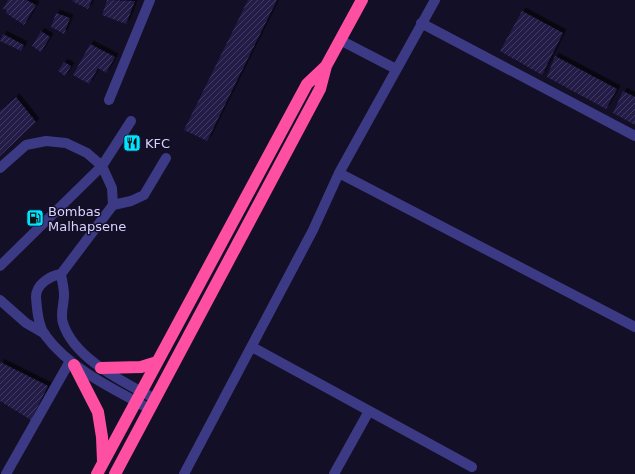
<svg xmlns="http://www.w3.org/2000/svg" width="635" height="474" viewBox="0 0 635 474" font-family="'DejaVu Sans',sans-serif">
<style>
.building{fill:url(#building-hatch);filter:url(#shadow)}
.lines{fill:none;stroke-linecap:round;stroke-linejoin:round}
.minor{stroke:#3d3a85;stroke-width:10}
.highway{stroke:#ff4fa3;stroke-width:12}
.labels{text-anchor:middle;stroke-width:3;stroke-linejoin:round;paint-order:stroke}
.poi-label{font-size:13px;fill:#d9d4ff;stroke:#130f26;text-anchor:start}
</style>
<defs>
<pattern id="building-hatch" width="6" height="6" patternUnits="userSpaceOnUse"><rect width="6" height="6" fill="#241b47"/><path d="M-1 1l2-2M0 6l6-6M5 7l2-2" fill="none" stroke="#433b63"/></pattern>
<filter id="shadow"><feDropShadow dx="3.5" dy="-3.5" stdDeviation="0" flood-color="#0009"/></filter>
</defs>
<rect width="100%" height="100%" fill="#130f26"/>
<path class="building" d="M8,0H26L36,5L24,25L6,13L7,10L3,9Z
M73,0H92L88,9L72,1Z
M107,0L135,1L126,24L102,15Z
M248,0H277L207,141L184,130Z
M522,11L563,33L542,75L500,51Z
M56,13L70,18L64,34L51,27Z
M41,31L50,37L41,52L32,46Z
M3,34L24,45L21,51L0,41Z
M90,44L115,57L106,73L98,68L89,84L73,75Z
M555,56L617,89L606,109L547,77Z
M64,62L71,66L65,76L58,71Z
M623,91L635,97V125L613,113Z
M16,97L36,122L0,156V111Z
M0,362L48,386L31,420L0,401Z"/>
<g class="lines">
<path class="minor" d="M421,23L635,136
M340,40L396,69
M109,100L150,0
M0,168L26,145L46,141L66,143L87,153L102,166L112,188L113,205L61,274C50,276 36,284 36,297C37,309 38,325 45,335C70,369 113,389 150,409
M339,173L635,327
M113,205L131,201L144,195L166,158
M0,266L102,166L131,121
M61,274C62,281 64,288 64,295C64,304 60,315 63,323C74,359 124,382 155,399
M0,300L26,323L45,334
M252,347L472,467
M6,474L70,361
M184,474L313,230L339,173L435,0
M334,474L369,411"/>
<path class="highway" d="M74,365L98,412L102,437L103,461
M101,368L141,367L157,362
M97,474L307,84L326,66
M115,474L320,89L326,66L362,0"/>
</g>
<defs>
<symbol id="restaurant-square" viewBox="-11 -11 22 22"><rect x="-9" y="-9" width="18" height="18" rx="4" fill="#00e5ff" stroke="#130f26"/><path d="M-5-6h1v4h1v-4h1v4h1v-4h1v5L-1.5 .5V6h-2V.5L-5-1ZM5-6V6H3V1.5H1.5Q1.5-4 5-6Z" fill="#111"/></symbol>
<symbol id="fuel-square" viewBox="-11 -11 22 22"><rect x="-9" y="-9" width="18" height="18" rx="4" fill="#00e5ff" stroke="#130f26"/><path d="M-5.5-6h7V0h2V4h1.3V-2.5L3-4.5l.8-.8L6-3V5H2.5V1h-1V6h-7ZM-4.2-4.7v3.2H.2V-4.7Z" fill="#111"/></symbol>
</defs>
<g fill-rule="evenodd">
<use href="#restaurant-square" x="122" y="133" width="20" height="20"/>
<use href="#fuel-square" x="25" y="208" width="20" height="20"/>
</g>
<g class="labels">
<g class="poi-label">
<text x="145" y="148">KFC</text>
<text x="48" y="216">Bombas<tspan x="48" dy="15">Malhapsene</tspan></text>
</g>
</g>
</svg>
